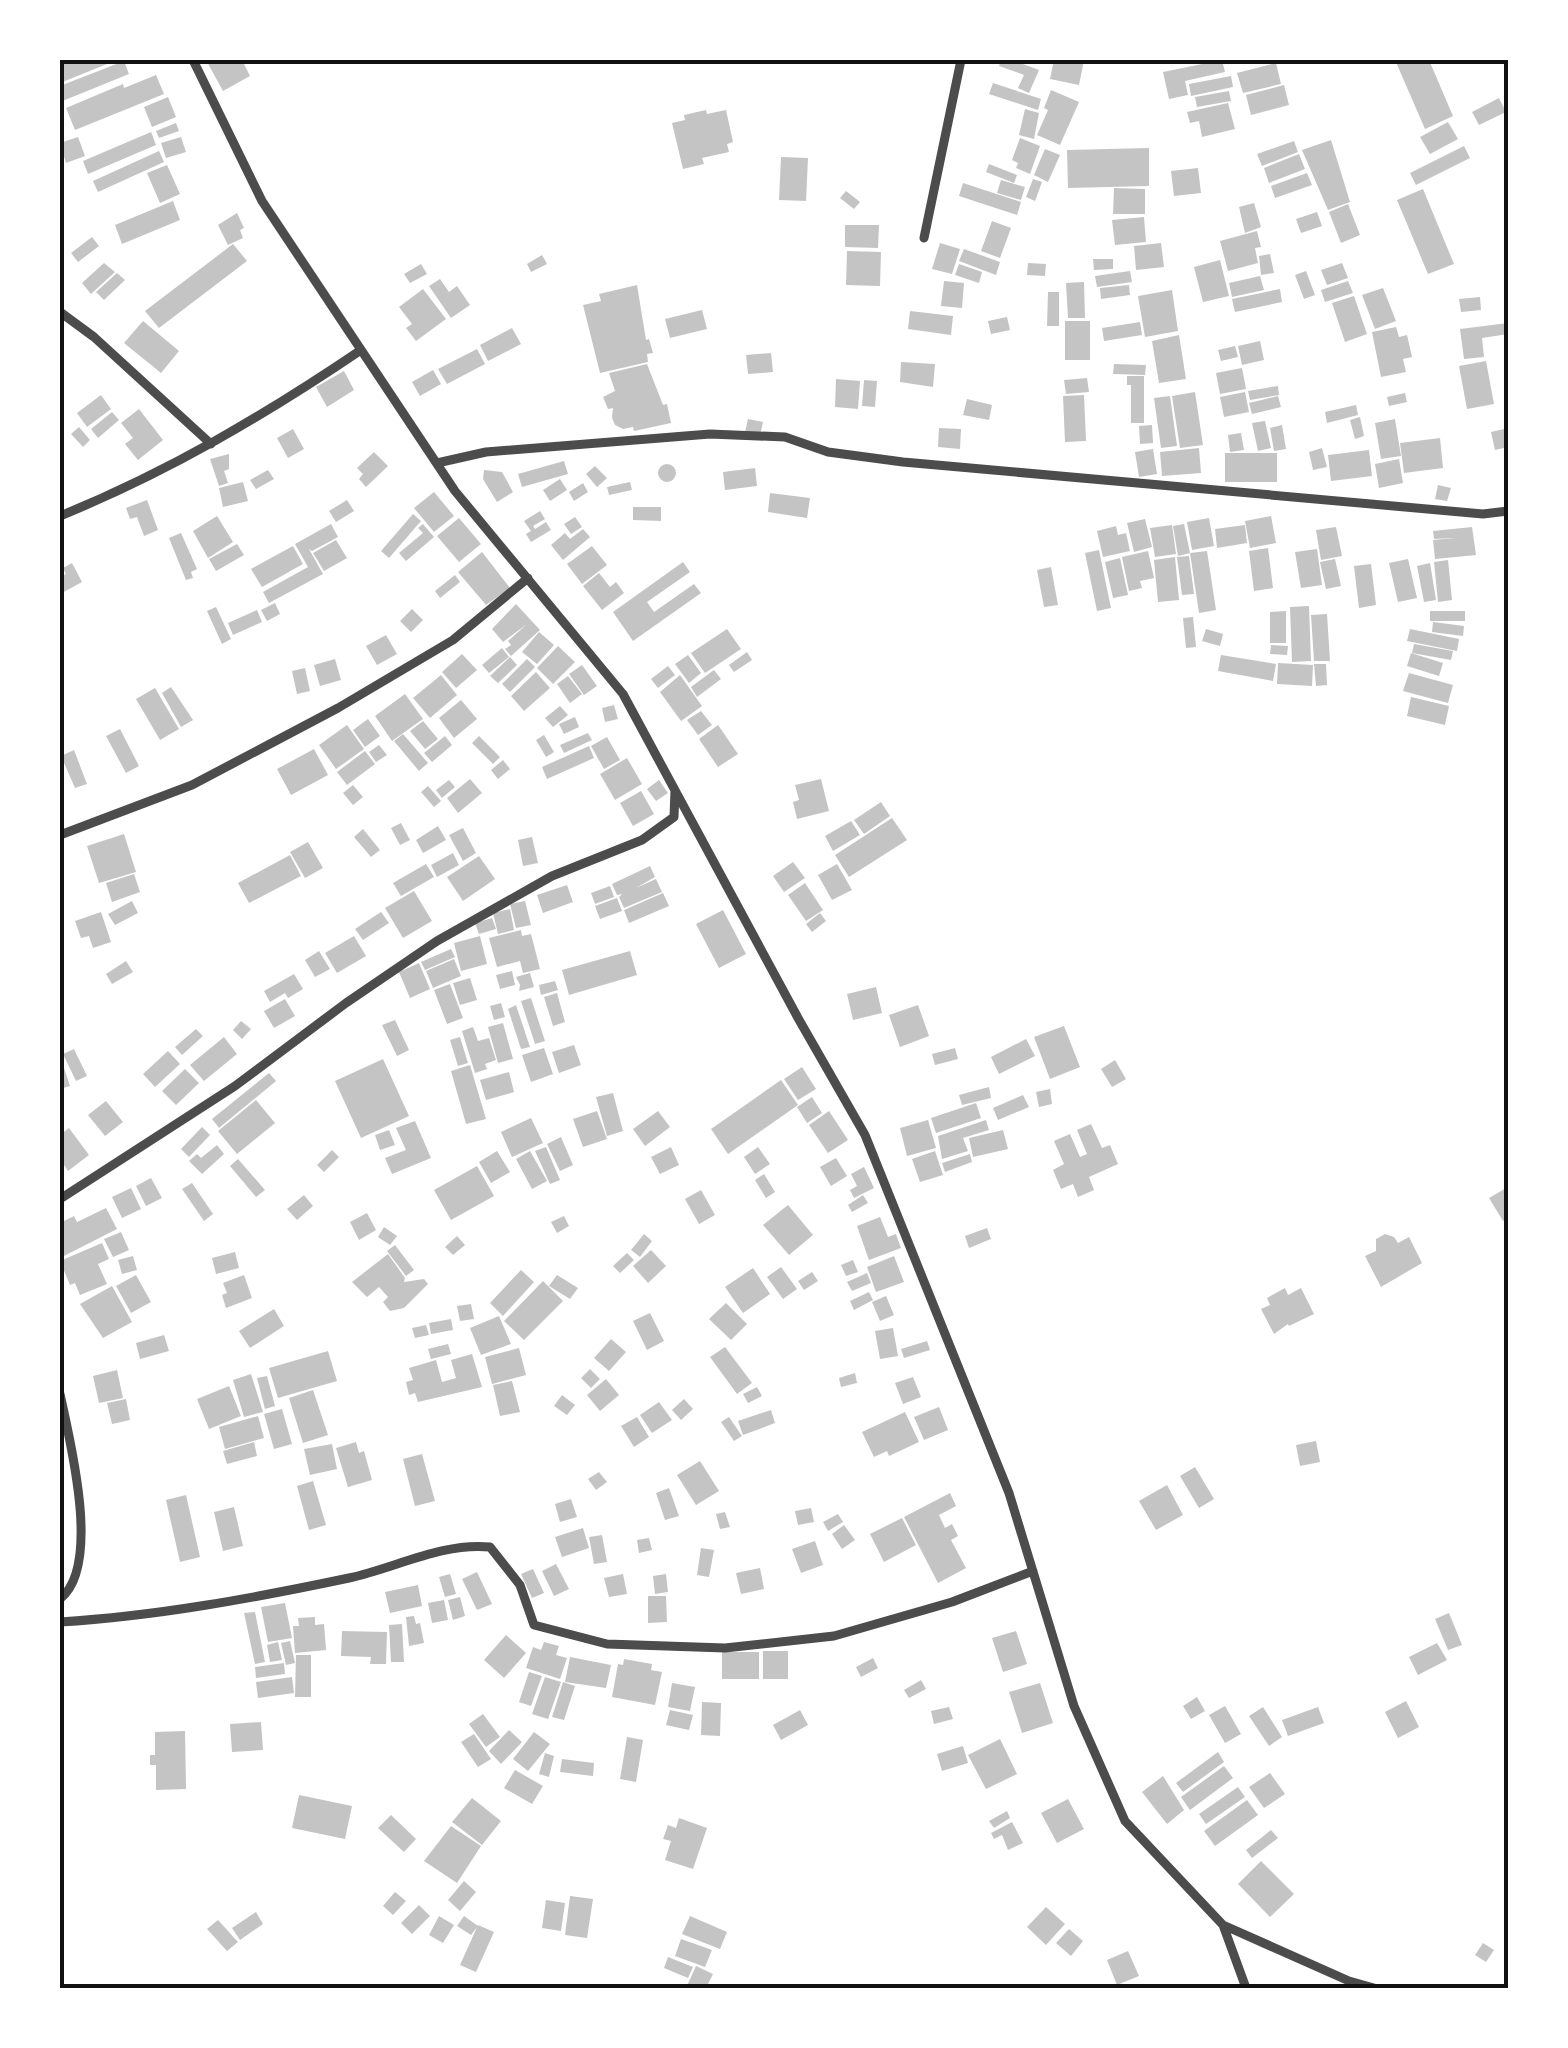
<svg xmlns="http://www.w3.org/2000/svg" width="1568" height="2048" viewBox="0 0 1568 2048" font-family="Figtree,sans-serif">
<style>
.building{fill:#c4c4c4}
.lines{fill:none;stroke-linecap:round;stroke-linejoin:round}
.minor{stroke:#4c4c4c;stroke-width:9}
.neatline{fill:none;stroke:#111;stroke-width:4}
</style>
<rect width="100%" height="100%" fill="#fff"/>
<path class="building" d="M67,60H117L60,83V63Z
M206,60H242L250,76L223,91Z
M1001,60H1012L1039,70L1029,93L1018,88L1024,75L999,66Z
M1054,60H1084L1079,85L1050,79Z
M1222,60L1225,72L1185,81L1188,95L1169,99L1163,72Z
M1395,60H1429L1453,116L1425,129Z
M124,61L129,74L60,102V86Z
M1276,63L1281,84L1243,93L1237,73Z
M156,75L164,94L75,130L66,108L123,84L124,88Z
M1231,76L1233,87L1191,96L1189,84Z
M993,83L1041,99L1038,110L989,94Z
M1284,85L1289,105L1251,115L1246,95Z
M1051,90L1079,102L1060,145L1037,135L1048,110L1044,108Z
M1229,91L1231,101L1197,107L1195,97Z
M168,97L176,117L152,127L144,107Z
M1499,98L1506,112L1479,125L1472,112Z
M1228,103L1235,129L1202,137L1199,121L1190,123L1187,112Z
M1025,109L1039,113L1034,139L1019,135Z
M706,110L707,114L726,110L733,142L727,144L729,152L702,158L704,164L683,169L672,123L685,120L684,115Z
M1448,122L1458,139L1430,154L1420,137Z
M176,123L179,131L159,138L156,131Z
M151,132L156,145L88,174L83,161Z
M78,137L85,156L66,163L60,143Z
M181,137L186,152L166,158L161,143Z
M1020,138L1040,146L1030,174L1016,168L1018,163L1012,160Z
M1331,140L1350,202L1328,210L1302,150Z
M1294,141L1298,152L1262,166L1257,154Z
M1464,146L1470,158L1416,185L1410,173Z
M1149,148V186L1068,188L1067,150Z
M1045,149L1060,155L1048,182L1034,175Z
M159,151L164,162L98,192L93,181Z
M1299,154L1305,169L1269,183L1264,168Z
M781,157L808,158L806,201L779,200Z
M989,164L1017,175L1014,183L986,172Z
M167,165L180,194L160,203L147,173Z
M1198,168L1201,193L1174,196L1171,171Z
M1307,173L1312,185L1275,198L1271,186Z
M1033,179L1042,182L1035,201L1026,197Z
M1001,180L1025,187L1021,200L997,193Z
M963,183L1021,202L1017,215L959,196Z
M1114,188L1145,189V214H1113Z
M1423,189L1454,264L1428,274L1397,200Z
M846,191L860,202L854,209L840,198Z
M173,201L180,220L122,244L115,225Z
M1254,203L1261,227L1245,233L1239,207Z
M1348,204L1360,235L1341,243L1329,212Z
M1317,212L1322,226L1301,233L1296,219Z
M237,213L244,228L240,230L243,238L228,245L218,225Z
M1144,217L1146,242L1115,245L1112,220Z
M992,221L1011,228L1000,258L981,251Z
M845,225H879L878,248L845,247Z
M1257,231L1261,247L1255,248L1258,263L1228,271L1220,241Z
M92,237L99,246L78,262L71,253Z
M940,243L960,249L952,274L932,269Z
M1161,243L1164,267L1136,270L1134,246Z
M233,244L247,261L159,328L145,311Z
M964,249L1000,262L996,275L959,261Z
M847,251L881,252L880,286L846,285Z
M1270,254L1274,273L1261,275L1259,256Z
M542,255L547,264L531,272L527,264Z
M1093,259H1113V269L1094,270Z
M1220,260L1229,296L1203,302L1194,267Z
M104,263L115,272L91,294L82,283Z
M1028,263L1046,264L1045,276L1027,275Z
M1342,263L1348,278L1327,285L1321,270Z
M421,264L427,274L410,283L404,274Z
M959,264L982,272L979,283L955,275Z
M1130,271L1132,282L1097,287L1095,276Z
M1306,271L1315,295L1304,299L1295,275Z
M117,273L125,280L104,300L96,292Z
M1260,276L1264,290L1232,297L1229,283Z
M440,279L449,292L457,286L470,305L451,318L429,286Z
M944,281L964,283L962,308L941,306Z
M1348,281L1353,293L1325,302L1321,290Z
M1084,282L1085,318H1068L1066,283Z
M637,285L646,340L649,339L653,353L647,354L648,362L600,373L583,305L601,301L599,294Z
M1129,285L1130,295L1101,299L1100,288Z
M1383,288L1396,321L1375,329L1362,295Z
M423,289L446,319L416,341L406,328L412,324L399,307Z
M1280,289L1282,302L1235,312L1232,299Z
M1172,290L1178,331L1145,337L1138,296Z
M1048,292H1059V326H1047Z
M1354,296L1367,334L1345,342L1332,303Z
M1480,297L1481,310L1461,312L1459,299Z
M702,310L707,329L670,338L665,319Z
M910,311L953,316L951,335L908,329Z
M1007,317L1010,330L991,334L988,321Z
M143,321L179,351L161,373L124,343Z
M1065,321H1090V360H1065Z
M1140,322L1142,335L1104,341L1102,328Z
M1508,323V334L1482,338L1484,357L1464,359L1460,329Z
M1396,327L1399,337L1407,335L1412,357L1403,359L1406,372L1381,377L1372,332Z
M512,328L521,344L488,361L480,345Z
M1179,335L1186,379L1159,383L1152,341Z
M1260,341L1264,360L1242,365L1238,346Z
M1235,346L1238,357L1221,361L1218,350Z
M477,349L485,364L447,384L438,369Z
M771,353L773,372L748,374L746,355Z
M1486,361L1494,404L1467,409L1459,366Z
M901,362L935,364L933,387L900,382Z
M647,364L663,405L667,404L671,423L634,431L633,427L623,429L615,425L612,418L613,408L608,409L603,397L615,391L609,373Z
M1114,364L1146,365L1145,375L1113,374Z
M1242,368L1246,389L1220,394L1216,373Z
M433,370L441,384L420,396L412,382Z
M344,371L354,390L327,407L316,387Z
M1127,376H1144V423H1131V385H1127Z
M1087,378L1089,392L1066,394L1064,380Z
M836,379L860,381L858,409L835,407Z
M864,380L877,381L875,407L862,406Z
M1278,386L1279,395L1250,400L1248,391Z
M1195,392L1203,445L1180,448L1172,396Z
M1245,392L1249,412L1224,417L1220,397Z
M1405,393L1407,402L1389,406L1387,397Z
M101,395L111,409L87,427L77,413Z
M1084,395L1086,441L1065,442L1063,396Z
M1170,396L1177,446L1161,448L1154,398Z
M1278,396L1281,407L1252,414L1249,403Z
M967,399L992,405L989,420L963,415Z
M1356,405L1358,415L1327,423L1325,412Z
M139,409L163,440L138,460L125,444L133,438L121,423Z
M112,412L119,420L98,438L91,429Z
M1360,417L1364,436L1355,439L1350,420Z
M748,419L763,422L760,436L745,432Z
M1395,419L1401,456L1381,459L1375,423Z
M1265,421L1271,448L1258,451L1252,423Z
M1152,425L1153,443L1140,444L1139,426Z
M1282,425L1286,449L1274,451L1270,428Z
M79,427L90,440L83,447L71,434Z
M939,428L961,429L960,449L938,447Z
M293,429L304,449L288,458L277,438Z
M1504,429L1508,447L1495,450L1491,432Z
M1241,433L1244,450L1230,452L1228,435Z
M1440,438L1443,468L1404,473L1400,443Z
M1199,448L1201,473L1162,476L1160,452Z
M1322,448L1327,467L1313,470L1309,452Z
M1153,449L1157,474L1139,477L1135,452Z
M1369,450L1372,476L1331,481L1328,455Z
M374,452L388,466L366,487L359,479L363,474L357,468Z
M1225,453H1277V482H1225Z
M229,454V469L224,471L228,483L219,486L210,459Z
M1399,459L1403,483L1379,488L1375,464Z
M564,461L568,474L522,487L518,474Z
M658 473a9 9 0 1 1 18 0a9 9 0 1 1-18 0Z
M595,466L607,478L597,487L586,474Z
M755,468L757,486L725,490L723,472Z
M268,470L274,479L256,489L250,480Z
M484,470L502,472L513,492L497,502L483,479Z
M560,479L567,490L550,501L543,490Z
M243,482L248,501L223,507L219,488Z
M630,482L632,490L609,495L607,487Z
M583,483L588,492L574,501L569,492Z
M1438,485L1451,488L1447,501L1435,499Z
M434,492L454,516L434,532L414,508Z
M770,493L810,498L807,518L768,512Z
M147,500L158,530L144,536L137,517L130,519L126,508Z
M347,500L354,511L336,522L329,511Z
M633,507H661V521L633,520Z
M540,511L545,519L533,526L535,529L546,522L551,530L531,542L526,534L531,531L524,521Z
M413,514L421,521L389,558L381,551Z
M217,516L233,542L208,558L193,531Z
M1271,516L1276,543L1250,548L1245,521Z
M575,517L582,527L571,534L564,524Z
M459,518L481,544L459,562L437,536Z
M1209,518L1214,546L1192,550L1187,522Z
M1145,519L1152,547L1134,552L1127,523Z
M331,524L338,537L312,551L309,549L323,574L269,603L263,592L308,567L295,544Z
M423,524L434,537L406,561L399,553L423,533L418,528Z
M1184,524L1190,553L1178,556L1173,526Z
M1172,525L1176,554L1155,557L1150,528Z
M1245,525L1247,543L1217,548L1215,529Z
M1116,526L1118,535L1126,533L1130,551L1103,557L1097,531Z
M1336,527L1342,556L1321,560L1316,530Z
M1472,527L1476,555L1435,559L1433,540L1456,538L1434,539L1433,531Z
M583,529L590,537L563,560L551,545L565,533L570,539Z
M181,533L197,569L191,572L193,578L186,580L169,538Z
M336,540L347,558L324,571L313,553Z
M237,544L244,555L216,571L209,559Z
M293,546L303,564L262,587L251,569Z
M592,546L607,565L582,584L567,564Z
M1268,548L1273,588L1254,591L1249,551Z
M1317,549L1322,585L1301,588L1295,552Z
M1099,550L1111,608L1097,611L1085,553Z
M1148,551L1154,578L1140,581L1142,588L1129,591L1122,557Z
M1207,551L1216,610L1199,613L1190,553Z
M482,552L510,588L486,605L458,572Z
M1189,556L1194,594L1182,595L1177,557Z
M1175,557L1179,600L1158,602L1154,560Z
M1120,558L1128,595L1113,598L1105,562Z
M1335,559L1341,586L1326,589L1320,562Z
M1408,559L1417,598L1398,602L1389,563Z
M1448,560L1452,600L1438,602L1434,562Z
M683,562L690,572L647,602L654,612L694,584L701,593L633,641L613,612Z
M72,563L82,582L60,594V577L66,574L63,568Z
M1430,563L1436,600L1424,602L1417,566Z
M1371,564L1376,605L1359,608L1354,566Z
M1051,567L1058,605L1044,607L1037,570Z
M599,573L610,587L616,582L624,593L602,610L583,586Z
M455,575L460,582L440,598L435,591Z
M275,603L280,614L267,621L261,610Z
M516,604L540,630L511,656L505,649L511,645L508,641L527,624L503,642L492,629Z
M1309,606L1311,661L1292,662L1290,607Z
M216,607L231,639L222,644L207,611Z
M412,609L423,620L411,632L400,621Z
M257,610L262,622L233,635L228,623Z
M1286,611V643H1270V612Z
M1430,611H1465V621H1430Z
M1327,614L1330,661H1314L1311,615Z
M1193,617L1196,647L1186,648L1183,618Z
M1433,622L1464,626L1463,636L1432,632Z
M727,629L741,649L705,673L691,653Z
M1206,629L1223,634L1220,646L1202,641Z
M1410,629L1459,639L1457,651L1407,641Z
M539,632L554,645L537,664L522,652Z
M386,635L397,654L377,665L366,646Z
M1414,644L1453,651L1451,660L1412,653Z
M1271,645L1288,646L1287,655L1270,654Z
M558,646L575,662L553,684L537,668Z
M502,648L509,657L489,673L482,665Z
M747,652L752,660L734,672L729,665Z
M1411,653L1443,663L1439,676L1407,666Z
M462,654L477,670L456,688L442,672Z
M688,655L701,673L689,683L675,664Z
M1221,655L1276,664L1273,681L1218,671Z
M510,657L517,665L498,683L490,676Z
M335,659L341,680L320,686L314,665Z
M527,659L535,667L510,692L502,684Z
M1278,663L1313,665L1312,686L1277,684Z
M1314,664H1326L1327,685L1316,686Z
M582,665L597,686L584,695L569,674Z
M668,666L675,675L658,688L651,679Z
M305,668L310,691L297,694L292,671Z
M714,670L721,679L697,697L691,687Z
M536,672L550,688L524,711L511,696Z
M1409,673L1453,685L1448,703L1403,691Z
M441,675L457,695L430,718L413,698Z
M680,675L702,706L681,721L660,692Z
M568,676L582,694L570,703L557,684Z
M171,687L193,720L181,727L162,693Z
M155,688L179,729L160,740L136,699Z
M405,694L423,719L392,741L375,716Z
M1411,697L1449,706L1445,725L1407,716Z
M461,700L477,719L454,738L439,718Z
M614,705L618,719L605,722L602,708Z
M560,706L568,715L553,727L545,718Z
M701,711L712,725L698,735L687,720Z
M575,717L579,727L564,734L559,724Z
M368,719L380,736L365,747L353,730Z
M423,721L438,739L425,749L410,731Z
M347,725L364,749L336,769L319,745Z
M718,725L738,754L718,767L699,739Z
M120,729L139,766L126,773L106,736Z
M588,733L592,740L564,753L560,745Z
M403,734L428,763L419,771L394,741Z
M544,735L554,752L546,757L536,740Z
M445,736L452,745L432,762L424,753Z
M479,736L500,757L493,764L472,743Z
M607,737L620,760L604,769L591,746Z
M379,745L387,755L376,762L369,752Z
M589,746L594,758L547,779L542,767Z
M314,749L328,775L291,795L277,769Z
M74,750L87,784L75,788L61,756Z
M365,751L375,764L347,785L337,772Z
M627,758L642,784L615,800L600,774Z
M503,760L510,769L498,779L491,770Z
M470,779L482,793L458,813L447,798Z
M821,779L829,811L797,819L793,802L799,800L795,785Z
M449,780L455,787L442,798L436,790Z
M659,780L668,793L656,801L647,789Z
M353,785L363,797L353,805L343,793Z
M428,786L441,801L434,807L421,792Z
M641,791L654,814L633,826L620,803Z
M881,802L890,816L864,834L854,820Z
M892,818L907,840L849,877L835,855Z
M851,821L860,835L833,851L825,836Z
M401,823L410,840L400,845L391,828Z
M438,826L446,840L423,853L416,840Z
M463,828L476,853L463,861L449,835Z
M363,829L380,850L371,857L354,837Z
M124,834L136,872L99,883L87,846Z
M532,837L538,863L523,866L518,840Z
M308,842L323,868L305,878L290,852Z
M453,853L459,865L437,877L431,865Z
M290,855L301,876L249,903L238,883Z
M479,856L495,879L463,901L447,877Z
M793,862L805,878L784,892L773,876Z
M426,864L434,877L401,896L393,883Z
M837,864L852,890L832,900L818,875Z
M650,866L655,877L636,888L656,879L662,892L624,908L619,897L622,894L617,895L612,884Z
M134,874L140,892L112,902L106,883Z
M805,883L823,910L806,921L788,895Z
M567,885L573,902L543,913L537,895Z
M610,886L614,897L595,904L591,893Z
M414,891L432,921L403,938L385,908Z
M663,893L669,906L629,923L624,910Z
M617,898L622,911L600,919L595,906Z
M132,901L138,913L115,925L108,914Z
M525,901L531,925L516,928L510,904Z
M510,909L514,930L498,934L493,913Z
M723,910L746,954L719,968L696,924Z
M101,912L111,942L93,948L89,936L81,938L75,921Z
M381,912L389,923L363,940L355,929Z
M820,913L826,921L812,932L806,924Z
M492,918L496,929L479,934L475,923Z
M521,930L522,936L531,934L540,969L523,973L520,961L497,967L489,938Z
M354,936L366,956L337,973L325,953Z
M480,936L487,964L461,971L454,943Z
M451,949L455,957L425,970L421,962Z
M319,951L330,969L315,977L305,960Z
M630,951L637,975L569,995L562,970Z
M454,959L461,976L433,988L426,971Z
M126,961L133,972L112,984L106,974Z
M419,963L430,989L410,998L399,972Z
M512,971L515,985L500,989L496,975Z
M530,973L534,987L519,991L520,985L516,977Z
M294,974L303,989L288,998L285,993L270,1002L264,991Z
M470,978L477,1000L460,1005L453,983Z
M555,981L558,990L541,995L539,985Z
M450,984L463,1018L447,1024L434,990Z
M876,987L882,1013L853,1020L847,994Z
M557,993L565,1022L553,1026L544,997Z
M531,998L545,1041L535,1044L521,1001Z
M285,999L295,1016L274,1028L264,1011Z
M501,1003L505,1017L494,1020L490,1006Z
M516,1005L530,1047L521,1049L508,1009Z
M918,1005L929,1036L900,1047L889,1015Z
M395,1020L409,1050L397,1056L382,1025Z
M241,1021L251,1029L242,1039L233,1030Z
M503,1023L513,1059L498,1063L488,1027Z
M1064,1026L1080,1067L1050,1079L1034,1037Z
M473,1027L478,1041L489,1038L496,1060L485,1064L487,1069L475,1073L462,1031Z
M196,1029L203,1036L182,1055L175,1047Z
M224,1037L237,1054L204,1081L190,1065Z
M460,1037L468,1063L458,1066L450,1040Z
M1026,1039L1035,1056L999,1074L991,1057Z
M574,1045L581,1065L559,1073L552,1052Z
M544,1048L553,1074L531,1082L522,1055Z
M955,1048L958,1059L935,1065L932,1054Z
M74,1049L87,1076L76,1081L63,1054Z
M168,1051L180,1064L155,1087L143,1074Z
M60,1056L70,1086L60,1089Z
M383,1059L409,1116L361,1138L335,1081Z
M1115,1060L1126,1079L1112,1087L1101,1069Z
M470,1065L486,1119L466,1124L451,1071Z
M802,1067L816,1089L798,1100L784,1079Z
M185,1069L199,1083L176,1105L162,1091Z
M509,1072L514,1092L486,1100L480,1080Z
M269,1073L276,1081L219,1128L212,1119Z
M781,1080L798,1105L728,1154L711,1129Z
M989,1087L991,1098L962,1105L959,1095Z
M1050,1089L1052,1104L1039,1107L1036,1092Z
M613,1093L623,1131L607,1136L596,1097Z
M1023,1095L1029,1107L998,1120L993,1108Z
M812,1097L822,1113L807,1123L797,1107Z
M256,1100L275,1123L237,1154L218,1131Z
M106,1101L123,1122L105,1136L88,1115Z
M976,1103L981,1118L936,1133L931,1118Z
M597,1111L607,1139L583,1147L573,1119Z
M658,1111L670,1127L645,1146L633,1129Z
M829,1111L848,1140L828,1153L809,1125Z
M531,1118L543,1143L512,1157L501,1132Z
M928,1120L936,1148L907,1156L900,1128Z
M986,1120L989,1130L963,1138L968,1151L942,1159L938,1136Z
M415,1121L431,1158L392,1174L385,1158L406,1150L396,1128Z
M1091,1124L1102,1148L1110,1145L1118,1164L1089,1177L1094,1190L1078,1197L1073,1184L1061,1189L1053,1170L1064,1164L1054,1141L1070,1134L1080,1157L1087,1154L1077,1130Z
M202,1127L210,1135L189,1157L181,1149Z
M69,1128L89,1155L68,1171L60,1159V1135Z
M389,1130L395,1145L380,1150L375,1135Z
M1003,1130L1008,1149L973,1157L969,1138Z
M561,1137L573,1165L560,1171L547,1144Z
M217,1145L224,1154L202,1174L189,1161L197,1154L201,1158Z
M546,1147L560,1180L550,1184L535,1151Z
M671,1147L679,1165L660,1174L651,1157Z
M758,1147L770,1164L755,1174L744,1157Z
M332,1150L339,1157L324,1172L317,1165Z
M497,1151L510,1172L491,1183L479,1162Z
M530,1151L547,1181L532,1189L516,1159Z
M935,1151L943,1175L920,1182L912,1159Z
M970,1154L972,1162L945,1172L942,1163Z
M836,1158L847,1176L831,1186L820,1167Z
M238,1159L265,1190L256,1197L230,1166Z
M477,1166L494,1196L451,1220L434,1190Z
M864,1167L874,1188L854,1198L850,1190L857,1186L851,1174Z
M764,1174L775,1192L766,1198L755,1180Z
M151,1178L162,1198L146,1206L136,1186Z
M192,1183L213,1214L204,1221L182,1189Z
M1508,1187V1218L1503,1221L1489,1198Z
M131,1188L141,1209L122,1218L112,1197Z
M701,1190L715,1215L699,1224L685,1199Z
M304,1195L313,1206L297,1220L287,1209Z
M863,1195L868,1203L852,1212L848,1205Z
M788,1205L813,1235L789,1255L763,1225Z
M106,1208L117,1229L60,1258V1223L74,1216L77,1222Z
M367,1213L376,1230L359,1240L350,1222Z
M564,1216L569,1226L557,1233L551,1222Z
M880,1217L888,1237L896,1234L901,1248L869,1260L857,1226Z
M384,1227L397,1236L390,1245L378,1237Z
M987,1228L991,1239L969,1248L965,1236Z
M121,1232L129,1250L113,1257L104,1239Z
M644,1234L652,1241L640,1257L631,1250Z
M1385,1234L1394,1237L1398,1243L1409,1237L1422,1263L1381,1287L1365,1256L1376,1251V1239Z
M457,1236L465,1245L453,1255L445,1247Z
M102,1243L109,1259L98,1264L107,1284L80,1295L75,1283L70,1285L60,1261Z
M395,1245L414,1270L406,1276L387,1251Z
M651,1250L666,1266L648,1283L633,1266Z
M235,1252L239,1268L216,1274L212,1258Z
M627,1253L634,1260L620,1273L613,1266Z
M388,1254L405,1278L404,1282L424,1279L428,1284L404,1308L390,1311L383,1302L388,1297L379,1287L367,1297L352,1282Z
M133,1256L137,1270L122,1274L118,1260Z
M894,1256L904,1282L876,1292L867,1267Z
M853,1260L858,1272L846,1276L841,1265Z
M781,1267L797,1289L783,1299L767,1277Z
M753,1268L770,1294L743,1313L725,1287Z
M521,1270L534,1282L503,1316L490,1303Z
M812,1272L818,1281L804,1290L798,1281Z
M867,1273L871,1283L852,1291L847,1282Z
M136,1275L151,1302L131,1313L116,1286Z
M244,1275L252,1298L226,1308L222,1295L227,1293L223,1283Z
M557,1275L578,1288L570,1299L549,1286Z
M543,1281L563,1301L524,1340L504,1321Z
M112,1286L132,1322L103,1338L80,1304Z
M1285,1288L1288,1295L1301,1288L1314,1314L1289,1326L1288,1324L1274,1334L1261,1309L1270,1305L1267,1298Z
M869,1292L873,1300L854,1310L850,1301Z
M886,1296L894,1315L880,1321L872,1302Z
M726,1303L747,1324L731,1340L709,1319Z
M471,1304L474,1319L460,1321L457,1306Z
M274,1309L284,1326L250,1348L239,1331Z
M650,1313L664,1341L647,1350L633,1321Z
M499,1316L511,1344L481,1355L470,1328Z
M451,1319L453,1330L431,1334L429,1323Z
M426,1325L429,1335L415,1338L412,1328Z
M893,1328L898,1356L880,1359L875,1331Z
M164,1335L169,1351L140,1359L136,1343Z
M611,1339L626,1352L609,1371L594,1358Z
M927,1341L930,1350L904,1358L901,1349Z
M448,1344L451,1354L431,1359L428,1349Z
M725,1347L752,1383L737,1394L710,1357Z
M519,1348L526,1375L492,1384L485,1357Z
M328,1351L337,1381L278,1398L269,1368Z
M472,1354L482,1387L418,1402L415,1393L409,1395L406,1382L413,1380L409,1368L436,1360L442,1382L456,1378L451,1360Z
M590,1369L600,1379L591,1388L581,1378Z
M117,1370L123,1398L99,1403L93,1376Z
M855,1373L857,1383L841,1387L839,1378Z
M251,1374L263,1412L244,1417L233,1380Z
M267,1376L275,1406L265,1409L257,1378Z
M913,1377L921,1397L903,1404L895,1383Z
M606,1379L619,1395L600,1411L587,1395Z
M512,1381L520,1412L500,1416L493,1385Z
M229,1386L241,1416L209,1429L197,1399Z
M757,1387L762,1396L748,1403L743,1394Z
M313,1390L328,1435L303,1443L289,1398Z
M562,1395L575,1405L567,1415L554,1406Z
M126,1399L130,1420L112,1424L107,1403Z
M684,1399L693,1409L681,1420L672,1410Z
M659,1402L672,1420L652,1433L640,1415Z
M939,1407L948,1430L924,1440L914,1417Z
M282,1409L292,1444L274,1449L264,1414Z
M771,1410L775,1423L743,1435L738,1421Z
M905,1412L919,1442L889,1456L887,1451L874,1457L862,1432Z
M258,1416L264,1438L225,1449L219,1427Z
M637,1417L649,1437L634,1447L621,1426Z
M729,1417L742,1436L734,1441L721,1422Z
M1316,1441L1320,1462L1300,1466L1296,1445Z
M254,1442L257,1456L227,1464L223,1451Z
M356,1442L359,1453L364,1451L372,1480L348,1487L336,1448Z
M332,1444L337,1469L310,1475L304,1449Z
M422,1454L435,1501L415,1506L403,1459Z
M700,1461L719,1491L696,1505L677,1475Z
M1195,1467L1214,1499L1199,1508L1180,1476Z
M599,1472L607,1482L596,1490L588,1479Z
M313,1481L326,1525L309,1530L297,1486Z
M1167,1485L1183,1515L1156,1530L1139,1501Z
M669,1488L679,1516L665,1520L656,1493Z
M950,1493L956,1506L939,1515L945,1528L952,1524L958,1536L951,1540L966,1568L938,1583L904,1517Z
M186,1495L200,1557L180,1562L166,1500Z
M571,1499L577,1517L560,1522L555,1504Z
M234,1507L243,1546L223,1551L214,1512Z
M811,1508L814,1522L798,1525L795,1511Z
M725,1512L730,1527L720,1529L716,1514Z
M838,1514L843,1522L828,1531L823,1522Z
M902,1518L916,1545L884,1562L870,1534Z
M844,1525L855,1540L842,1549L832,1534Z
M583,1528L589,1548L562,1557L555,1537Z
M602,1535L607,1562L594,1564L589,1537Z
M649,1538L652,1550L639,1553L637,1540Z
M815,1541L823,1565L801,1573L792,1549Z
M701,1548L714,1550L709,1577L697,1575Z
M556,1564L569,1589L554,1596L542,1571Z
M760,1568L764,1589L741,1594L736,1573Z
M533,1569L544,1593L532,1598L521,1574Z
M477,1572L492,1604L477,1610L462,1579Z
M450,1574L456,1594L445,1597L439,1577Z
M623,1574L627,1594L609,1597L604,1578Z
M666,1574L668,1592L655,1594L653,1576Z
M418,1585L422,1606L390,1613L385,1592Z
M648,1596H666L667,1622L648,1623Z
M460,1597L465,1616L453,1620L448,1600Z
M444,1600L448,1620L432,1623L428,1603Z
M285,1603L292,1638L268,1642L261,1607Z
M255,1612L265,1662L255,1664L244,1613Z
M1449,1613L1462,1645L1448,1650L1435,1619Z
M414,1616L416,1624L420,1623L424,1643L409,1646L406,1617Z
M315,1617V1625L324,1624L326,1650L295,1653L293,1626H299L298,1618Z
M402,1624L404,1662H391L389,1625Z
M342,1631L387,1632L386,1664H370L371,1657L341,1656Z
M1016,1631L1027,1664L1003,1672L992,1638Z
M506,1635L526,1653L504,1678L484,1660Z
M290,1641L295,1663L286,1665L281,1643Z
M278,1642L282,1660L270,1662L267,1645Z
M544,1642L559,1646L556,1655L567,1658L560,1679L526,1668L533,1647L541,1650Z
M1437,1643L1447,1660L1418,1675L1409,1657Z
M763,1651H788V1679H763Z
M722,1652H759V1679H722Z
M296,1655H311V1697H295Z
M570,1657L611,1665L606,1688L565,1682Z
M873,1658L878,1668L861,1677L856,1667Z
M624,1659L652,1664L651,1670L662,1672L655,1705L612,1697L618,1664L623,1665Z
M284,1663L285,1674L256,1678L255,1667Z
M529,1672L542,1676L531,1706L519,1702Z
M292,1677L294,1693L258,1698L256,1682Z
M545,1677L561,1682L548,1719L532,1714Z
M921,1680L926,1689L909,1698L904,1690Z
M563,1682L575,1686L564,1720L552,1717Z
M672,1683L695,1687L690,1711L668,1707Z
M1040,1683L1053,1723L1022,1733L1009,1692Z
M1197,1697L1205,1711L1191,1719L1183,1706Z
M1406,1701L1419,1727L1398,1738L1385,1712Z
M702,1702L721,1703L720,1736L701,1735Z
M1225,1706L1241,1734L1225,1743L1209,1715Z
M949,1707L953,1719L934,1724L931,1711Z
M1263,1707L1282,1737L1269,1746L1249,1716Z
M1318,1707L1324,1723L1288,1736L1282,1720Z
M670,1710L693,1715L689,1730L666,1725Z
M800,1710L808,1725L781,1740L773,1725Z
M483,1714L500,1737L486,1747L469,1724Z
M261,1722L263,1750L232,1752L230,1724Z
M509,1730L522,1742L501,1764L489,1751Z
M185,1731L186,1789L156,1790V1765H150V1755H155V1732Z
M534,1732L550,1744L528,1771L513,1759Z
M474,1734L491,1759L478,1767L461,1742Z
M627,1737L643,1740L636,1782L620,1779Z
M1000,1739L1017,1774L986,1789L968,1755Z
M963,1746L968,1763L942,1771L937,1754Z
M1218,1752L1224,1762L1183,1792L1176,1783Z
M545,1753L554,1756L549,1777L539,1774Z
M562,1759L594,1763L593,1776L560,1772Z
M1224,1766L1233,1778L1190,1810L1181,1797Z
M515,1770L543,1786L532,1804L504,1788Z
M1270,1773L1285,1794L1264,1808L1249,1787Z
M1163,1776L1184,1810L1167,1824L1142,1792Z
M1238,1787L1245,1797L1206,1824L1199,1814Z
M299,1795L352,1806L345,1839L292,1828Z
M472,1798L501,1821L482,1845L452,1822Z
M1068,1799L1084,1829L1057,1843L1041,1813Z
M1247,1800L1258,1815L1215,1846L1204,1831Z
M1007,1811L1010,1818L994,1828L989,1821Z
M391,1815L416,1839L404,1852L378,1828Z
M679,1818L707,1828L693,1869L665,1860L671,1841L663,1839L668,1825L676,1828Z
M1012,1822L1023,1843L1008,1850L1002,1835L994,1839L991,1833Z
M451,1826L481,1846L457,1883L424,1861Z
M1271,1830L1278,1838L1252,1858L1246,1850Z
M1261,1861L1294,1894L1270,1917L1238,1884Z
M464,1881L476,1892L460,1911L448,1900Z
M395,1892L406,1901L393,1915L383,1906Z
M570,1896L593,1899L587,1938L565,1935Z
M546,1900L565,1903L561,1931L542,1928Z
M419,1905L430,1916L412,1934L401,1923Z
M1046,1907L1065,1924L1046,1945L1027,1927Z
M256,1912L263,1924L240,1940L232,1928Z
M439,1916L454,1925L443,1943L429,1935Z
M464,1916L478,1926L471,1935L457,1926Z
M690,1916L727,1932L720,1949L682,1934Z
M218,1920L238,1942L227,1951L207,1929Z
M478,1925L494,1932L476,1972L460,1965Z
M1069,1929L1083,1941L1071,1956L1056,1943Z
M681,1939L712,1950L705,1967L675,1956Z
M1483,1943L1494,1950L1486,1962L1475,1955Z
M1128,1951L1139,1976L1117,1985L1107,1960Z
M668,1957L693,1967L688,1978L664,1968Z
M696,1966L713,1974L706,1988H686Z"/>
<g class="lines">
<path class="minor" d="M193,60L262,201L455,491L623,694L798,1018L865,1135L1009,1493L1074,1706L1125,1821L1223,1925L1349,1981L1374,1988
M924,238L961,60
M60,312L94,337L211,444
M437,463L486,452L710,434L785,437L828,452L903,462L1483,514L1508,511
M60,516C168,472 265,415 361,350
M60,835L192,785L338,708L453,640L528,578
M60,1199L235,1086L346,1003L437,941L552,876L642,840L674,817L675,790
M60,1394C70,1441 102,1566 60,1599
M60,1622C157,1616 254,1598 349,1578C395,1568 443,1542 490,1547L520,1585L534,1625L607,1644L725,1648L834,1636L952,1602L1033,1571
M1223,1925L1246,1988"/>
</g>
<rect width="1568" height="2048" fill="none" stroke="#ffffff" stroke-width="125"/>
<rect x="62" y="62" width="1444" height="1924" class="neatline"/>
</svg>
